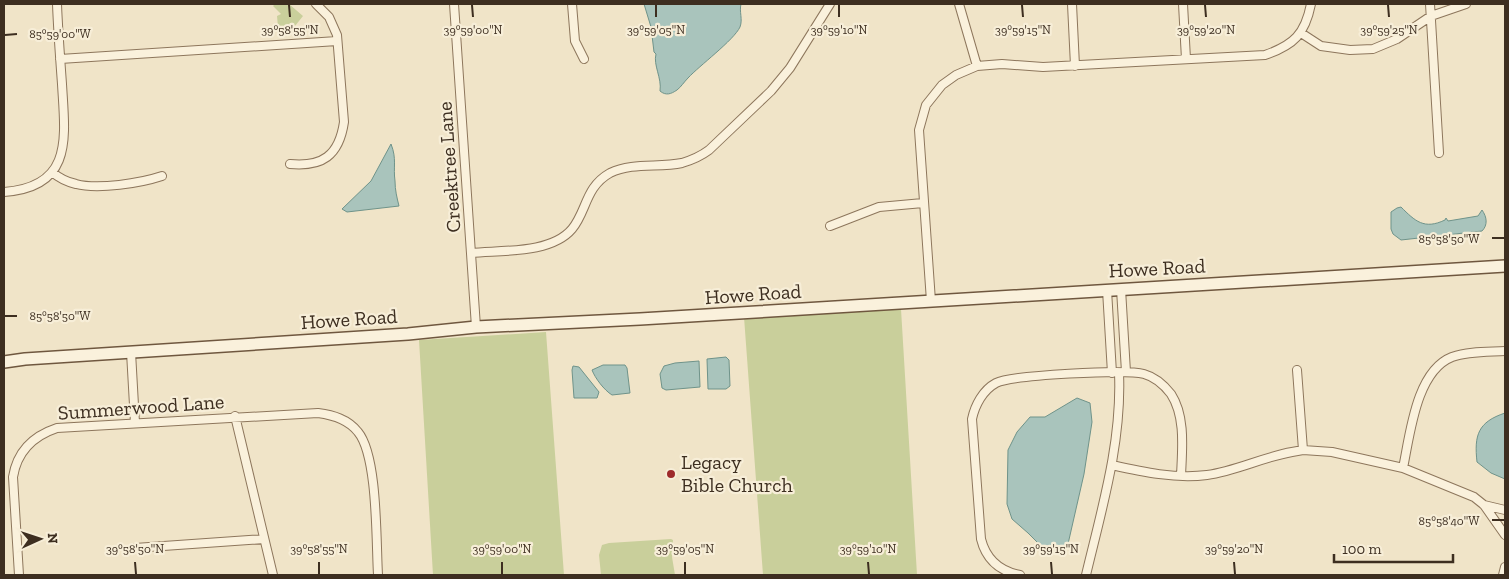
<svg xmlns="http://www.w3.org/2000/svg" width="1509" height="579" viewBox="0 0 1509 579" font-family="'Zilla Slab',serif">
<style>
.green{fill:#c9cf9b}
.water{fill:#a9c4bc;stroke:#6f938a}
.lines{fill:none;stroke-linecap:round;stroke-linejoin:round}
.street-casing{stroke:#8d765c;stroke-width:10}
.secondary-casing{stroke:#6f573f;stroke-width:14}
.street{stroke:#faf1dc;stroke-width:8}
.secondary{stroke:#faf1dc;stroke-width:11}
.ticks{fill:none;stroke:#3d2e20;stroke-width:2}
.poi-dot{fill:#9e2a2b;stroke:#f7eed8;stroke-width:2}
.labels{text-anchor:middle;stroke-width:4.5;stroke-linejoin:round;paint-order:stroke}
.street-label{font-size:20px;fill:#3d2e20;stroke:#f7eed8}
.poi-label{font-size:20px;fill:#3d2e20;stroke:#f7eed8;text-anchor:start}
.ticks-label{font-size:12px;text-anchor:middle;fill:#3d2e20;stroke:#f7eed8;stroke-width:4.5;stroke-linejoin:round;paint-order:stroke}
</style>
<rect width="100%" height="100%" fill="#f0e4c8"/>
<path class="green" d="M275,4H289L303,16L295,26L278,27L277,16L281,14L273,6Z
M901,309L917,575H763L744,317Z
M546,332L564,575H433L419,340Z
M671,539L673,540L672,557L675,575H601L599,555L602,545L609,543Z"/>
<path class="water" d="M644,4H741C739,12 743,19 740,27C734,40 699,66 688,78C684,82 681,87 677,90C671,94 666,96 660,91C662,78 653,65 656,54L654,52L651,27Z
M391,144C397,159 393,167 395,181C395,190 397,198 399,206L347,212L342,209L371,181Z
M1401,207C1415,221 1424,230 1445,220L1446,218L1448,221L1478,216L1482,210C1487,217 1488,225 1482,231L1401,240L1393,234L1391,229V212L1397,208Z
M726,357L729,360L730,386L726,389H708L707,359Z
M699,361L700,387L666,390L662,388L660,374L664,366L675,363Z
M603,365H625L627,368L630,393L612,395C604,390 595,378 592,370Z
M573,366L579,367L599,392L597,398H574L572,370Z
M1077,398L1090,403L1092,422L1084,474L1068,544L1058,553L1046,551L1028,533L1012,519L1007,504L1008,450L1017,432L1030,417H1045Z
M1505,413V479L1491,473L1477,462C1474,435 1478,422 1505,413Z"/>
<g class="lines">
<defs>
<path id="street" d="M454,4L476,327
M572,4L575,41L584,59
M959,4L977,66
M1072,4L1075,66
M1183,4L1186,59
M1430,4L1439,153
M1301,33L1321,46L1350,50L1373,49L1397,39L1431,16L1466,4
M60,59L337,41
M290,164C322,167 339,156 344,122L337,35L329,17L316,4
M52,172C59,178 67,182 76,184C98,190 141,183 162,176
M4,192C74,187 65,137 62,84C60,57 58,30 57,4
M830,226L879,207L923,203
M471,253C501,250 551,254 572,229C587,211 585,187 610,173C633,162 658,168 682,163C692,160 701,156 709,150L771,91L790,68L830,4
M1121,289L1126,372
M1107,290L1112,373
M931,301L919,130L926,105L942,85L956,75L977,66L1002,64L1043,67L1265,55C1294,45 1305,34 1311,4
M131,352L135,423
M1297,370L1303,450
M235,416L273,575
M1112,465C1143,472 1175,479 1207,475C1236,471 1263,457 1292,452L1303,450L1332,452L1403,468L1474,497L1484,505L1505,535
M1403,468C1410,435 1416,371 1452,357C1469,351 1488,352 1505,351
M1484,505L1505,510
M135,548L264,539
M19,575L13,477C17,452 33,436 57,428L318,413C333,415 348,419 358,432C378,456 376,542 378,575
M1020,575C999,571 986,559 981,539L972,419C975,405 983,390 996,383C1012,375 1126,369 1144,374C1155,377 1164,385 1171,394C1186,417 1182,450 1181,476
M1086,575C1102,508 1122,442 1119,373
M1503,575L1505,567"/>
<path id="secondary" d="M4,362L25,359L408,334L476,327L640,319L1505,266"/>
</defs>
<use href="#street" class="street-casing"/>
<use href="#secondary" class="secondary-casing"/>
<use href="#street" class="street"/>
<use href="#secondary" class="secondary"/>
</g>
<path class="ticks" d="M289,5L290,17M472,5L473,17M656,5V17M839,5V17M1022,5L1023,17M1205,5L1206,17M1388,5L1389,17M5,35L17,34M1492,238H1504M5,316H17M1492,520H1504M135,562L136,574M319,562V574M502,562V574M685,562V574M868,562L869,574M1051,562L1052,574M1234,562L1235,574"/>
<circle class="poi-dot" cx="671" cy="474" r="5"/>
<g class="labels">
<g class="street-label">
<text transform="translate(449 167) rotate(-94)" y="7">Creektree Lane</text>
<text transform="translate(1157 268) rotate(-3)" y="7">Howe Road</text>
<text transform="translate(753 294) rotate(-4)" y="7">Howe Road</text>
<text transform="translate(349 319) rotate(-4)" y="7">Howe Road</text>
<text transform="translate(141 407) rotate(-4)" y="7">Summerwood Lane</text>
</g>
<g class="poi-label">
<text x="681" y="469">Legacy<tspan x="681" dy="23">Bible Church</tspan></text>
</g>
</g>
<g class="ticks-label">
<text x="290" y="34">39°58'55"N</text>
<text x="473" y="34">39°59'00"N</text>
<text x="656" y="34">39°59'05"N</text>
<text x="839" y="34">39°59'10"N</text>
<text x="1023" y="34">39°59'15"N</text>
<text x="1206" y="34">39°59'20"N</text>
<text x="1389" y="34">39°59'25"N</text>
<text x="60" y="38">85°59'00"W</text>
<text x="1449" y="243">85°58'50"W</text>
<text x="60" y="320">85°58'50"W</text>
<text x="1449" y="525">85°58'40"W</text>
<text x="135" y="553">39°58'50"N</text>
<text x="319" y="553">39°58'55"N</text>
<text x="502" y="553">39°59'00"N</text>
<text x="685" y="553">39°59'05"N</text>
<text x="868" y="553">39°59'10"N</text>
<text x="1051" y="553">39°59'15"N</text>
<text x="1234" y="553">39°59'20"N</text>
</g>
<rect width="1509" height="579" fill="none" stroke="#3d2e20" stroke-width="10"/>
<g transform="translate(40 539) rotate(87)" stroke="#f7eed8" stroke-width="4" paint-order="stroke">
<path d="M0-4L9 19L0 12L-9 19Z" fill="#3d2e20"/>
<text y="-8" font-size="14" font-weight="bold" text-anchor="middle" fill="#3d2e20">N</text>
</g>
<path d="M1334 554v8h119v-8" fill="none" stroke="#3d2e20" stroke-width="2.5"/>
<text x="1342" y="554" font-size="15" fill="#3d2e20" stroke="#f7eed8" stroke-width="4" paint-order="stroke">100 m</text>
</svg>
